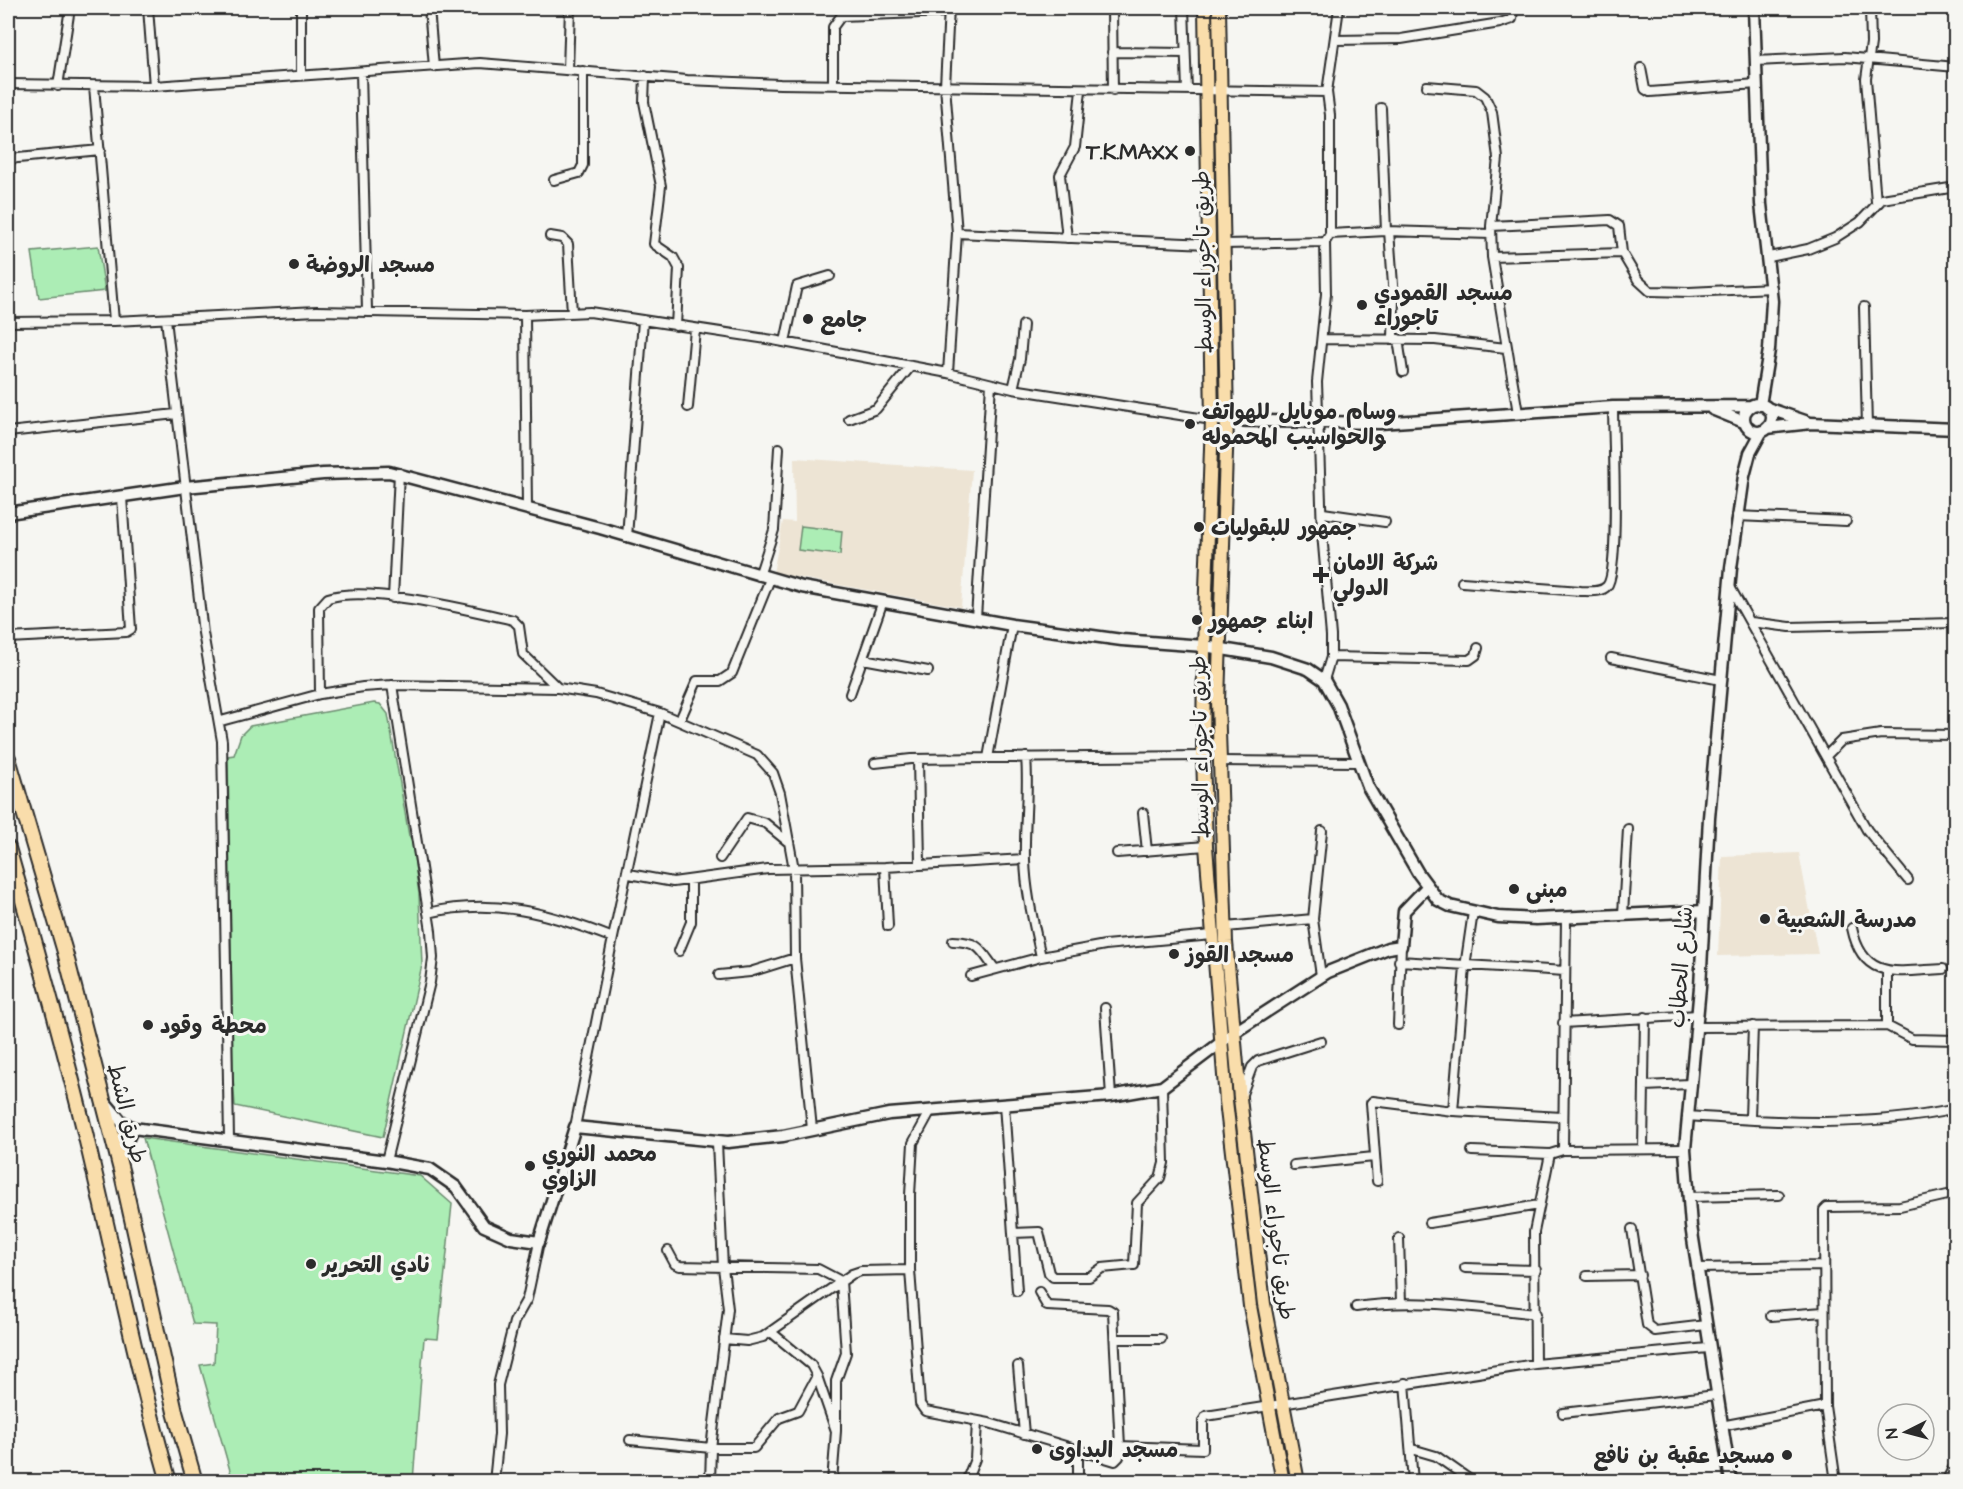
<svg xmlns="http://www.w3.org/2000/svg" width="1963" height="1489" viewBox="0 0 1963 1489" font-family="'Architects Daughter','Playpen Sans Arabic',sans-serif">
<style>
.built{fill:#ede4d4}
.green{fill:#acedb5;stroke:#6c8c70;stroke-width:1.5}
.lines{fill:none;stroke-linecap:round;stroke-linejoin:round}
.street-casing{stroke:#2b2b2b;stroke-width:12}
.secondary-casing{stroke:#2b2b2b;stroke-width:15}
.primary-casing{stroke:#2b2b2b;stroke-width:16}
.highway-casing{stroke:#2b2b2b;stroke-width:18}
.street{stroke:#f6f6f2;stroke-width:8}
.secondary{stroke:#f6f6f2;stroke-width:10}
.primary{stroke:#f9ddab;stroke-width:12}
.highway{stroke:#f9ddab;stroke-width:14}
.poi-dot{fill:#2b2b2b;stroke:#f6f6f2;stroke-width:2}
.labels{text-anchor:middle;stroke-width:6;stroke-linejoin:round;paint-order:stroke}
.poi-label{font-size:22px;font-weight:bold;fill:#2b2b2b;stroke:#f6f6f2;text-anchor:start}
.street-label{font-size:22px;fill:#2b2b2b;stroke:#f6f6f2}
</style>
<rect width="100%" height="100%" fill="#f6f6f2"/>
<filter id="ink" filterUnits="userSpaceOnUse"><feTurbulence type="fractalNoise" baseFrequency=".0167" numOctaves="2"/><feDisplacementMap in="SourceGraphic" scale="12" xChannelSelector="R" yChannelSelector="G"/><feConvolveMatrix kernelMatrix="1 2 1 2 8 2 1 2 1" color-interpolation-filters="sRGB"/></filter>
<g filter="url(#ink)">
<path class="built" d="M794,458L972,470L961,607L773,573L783,521L795,522Z
M1799,853L1818,954L1718,956L1722,856Z"/>
<path class="green" d="M98,246L105,291L39,298L32,252Z
M801,526L842,531L840,555L798,550Z
M374,703L380,704L388,714L409,836L412,842L419,894L422,965L383,1137L235,1106L233,1077L228,756L234,755L241,735L250,726Z
M143,1138L420,1176L452,1204L438,1339L424,1338L413,1481H233L200,1365L214,1363L216,1325L193,1324Z"/>
<g class="lines">
<defs>
<path id="street" d="M148,8L154,86
M301,8V76
M429,8L434,67
M1112,8L1113,90
M1184,8L1187,90
M1870,8L1871,43L1866,79L1876,202
M1949,8L1956,10
M1335,40L1401,39L1500,23L1512,19L1513,8
M1112,52L1185,53
M1756,61L1845,57L1956,67
M1641,68L1645,89L1650,92L1757,84
M568,70L570,8
M361,72L367,310
M645,76L644,102L661,186L654,244L673,257L679,268L676,326
M8,84L154,86L480,63L687,80L780,84L1327,92
M833,84V27L841,16L948,12
M58,86L70,8
M94,86L114,321
M1427,86L1476,90L1485,97L1492,112L1498,158L1491,226L1492,257L1518,413
M1381,108L1386,231
M8,159L100,150
M554,180L579,173L583,165V71
M1491,226L1610,220L1619,226L1622,253L1638,280L1650,291L1689,292L1772,288
M1389,231L1394,298L1393,339
M957,233L1208,244
M1330,234L1386,231L1491,234
M550,236L562,238L568,244L572,313
M1067,238L1060,175L1075,147L1081,90
M1223,244L1325,242
M1492,257L1622,253
M1769,257L1808,249L1835,238L1860,222L1882,199L1956,187
M1864,307L1867,427
M525,315L527,509
M166,319L203,633L222,741L229,1139
M8,322L114,321L317,311L525,315L590,312L773,340L948,373L1013,389L1212,420
M1322,339L1435,340L1506,348
M1398,339L1403,372
M785,342L797,286L830,276
M948,373L957,233L945,86L949,8
M1013,389L1020,359L1023,325
M688,407L695,329
M849,419L876,409L911,366
M8,432L176,414
M1323,513L1385,522
M1737,516L1846,521
M627,537L643,320
M759,576L774,530L779,448
M1462,582L1581,591C1589,591 1601,593 1607,586C1620,571 1613,436 1613,407
M1730,587L1867,830L1908,880
M393,598L399,473
M976,618L991,384
M1751,622L1790,627L1954,623
M1012,625L988,758L1203,756
M8,638L126,632L131,629L122,497
M1331,657L1469,660L1476,655L1478,648
M1611,658L1721,680
M863,659L928,671
M1324,680L1331,657V636L1322,533L1317,382L1326,294L1325,242L1330,234V115L1327,92L1339,8
M320,694L319,608L328,598C369,585 469,610 513,620L519,626L523,654L558,688
M850,694L883,601
M680,720L697,681H720L732,673L770,579
M221,721L320,694L363,687L392,685L558,688L596,694L660,713L757,755L773,773L780,793L794,869L795,958L812,1129
M1826,756L1842,740L1881,734L1956,735
M1026,757C1029,791 1024,825 1025,860C1026,894 1034,924 1041,957
M918,759L920,863
M1218,761L1357,762
M875,763L911,759L988,758
M1143,813L1147,851
M1117,853L1206,846
M720,858L747,818L765,823L787,841
M885,867L888,926
M629,874L673,882L768,869L885,867L1025,859
M428,913C494,897 552,914 613,938L660,713
M1623,914L1628,829
M1226,927L1313,919
M1852,928C1863,982 1899,971 1943,969
M953,941C980,942 980,949 995,969
M679,951L691,922V880
M1955,956L1956,957
M1399,961L1565,971
M719,975L750,972L795,958
M971,976L1041,957L1105,945L1212,935
M1321,976L1313,919L1322,831
M1105,1008L1111,1096
M1563,1023L1698,1015
M1398,1025L1401,946
M1887,1026V971
M1697,1027L1887,1026L1912,1039L1956,1040
M1644,1086L1690,1084
M1242,1094L1252,1067L1258,1061L1321,1041
M1004,1104L1017,1291
M931,1110L913,1143L910,1195V1270L920,1404L925,1411L989,1423L1115,1461L1119,1457L1120,1446L1203,1449V1421L1206,1416L1535,1364L1708,1348
M1453,1111L1465,967L1473,912
M1687,1116C1776,1122 1868,1128 1956,1109
M1750,1118L1753,1026
M575,1127L613,938
M1643,1149L1645,1017
M1563,1150L1566,919
M1472,1151L1550,1154L1563,1150L1685,1149
M386,1161L430,982L433,958L431,931L392,685
M1294,1165L1374,1157
M1377,1181L1371,1103L1373,1101L1453,1111L1562,1117
M1688,1197L1779,1195
M1429,1223L1539,1205
M1632,1229L1647,1325L1655,1331L1706,1325
M1013,1233L1039,1232L1049,1273L1053,1277H1089L1102,1268L1134,1265L1137,1203L1160,1178L1164,1163L1162,1087
M1399,1238L1401,1303
M668,1251L675,1264L680,1266L818,1269L841,1281L846,1353L836,1381V1431
M1465,1268L1536,1270
M1698,1268L1823,1266
M1587,1276L1640,1275
M1039,1292L1047,1306L1108,1309L1113,1312L1120,1446
M1356,1307C1416,1298 1476,1307 1536,1314
M1771,1316L1823,1312
M771,1332L811,1365L817,1376L836,1431L832,1482
M724,1339L747,1341L763,1337L852,1274L861,1271L910,1270
M1115,1339H1161
M1535,1364L1534,1232L1550,1154
M1018,1366L1024,1434
M1405,1383L1413,1482
M1563,1413L1716,1395
M1721,1426L1825,1406
M630,1440L711,1448H754L779,1418L798,1411L817,1376
M1412,1449L1436,1456L1473,1482
M494,1482L499,1434L498,1385L514,1322L527,1299L539,1242
M710,1482L711,1448L728,1309L723,1267L717,1143
M966,1482L975,1459L977,1422
M1078,1482V1451
M1836,1482L1825,1406L1824,1210L1827,1207L1900,1206L1956,1193
M1946,1482L1956,1462"/>
<path id="secondary" d="M1754,8L1761,204L1772,301L1769,350L1760,405
M1744 418a14 14 0 1 1 28 0a14 14 0 1 1-28 0Z
M1767,408L1808,422
M1712,409L1744,422
M1212,420L1380,423L1613,407L1750,406
M1767,428L1811,423L1956,429
M8,513L185,487L323,474L389,472L600,528L802,587L1012,625L1122,640L1204,646L1271,657L1308,669L1324,680L1338,705L1368,787L1418,873L1438,900L1450,906L1498,917L1536,919L1704,911
M105,1102L121,1121L133,1128L386,1161L430,1169L456,1187L484,1226L511,1238L539,1242L575,1127L728,1142L783,1136L889,1114L1111,1096L1162,1087L1235,1032L1328,972L1388,948L1401,946L1404,911L1427,887
M118,1159L133,1128
M1731,1482L1691,1226L1685,1149L1700,987L1709,818L1731,568L1744,476L1750,453L1762,431"/>
<path id="primary" d="M1205,8L1212,420L1204,646L1203,756L1206,846L1226,1101L1250,1306L1283,1482
M1219,8L1227,421L1218,701L1226,942L1240,1098L1264,1304L1298,1482"/>
<path id="highway" d="M8,758L65,952L122,1174L175,1412L195,1482
M8,848C35,943 62,1037 85,1133C113,1249 136,1366 169,1482"/>
</defs>
<use href="#street" class="street-casing"/>
<use href="#secondary" class="secondary-casing"/>
<use href="#primary" class="primary-casing"/>
<use href="#highway" class="highway-casing"/>
<use href="#street" class="street"/>
<use href="#secondary" class="secondary"/>
<use href="#primary" class="primary"/>
<use href="#highway" class="highway"/>
</g>
</g>
<g class="poi-dot">
<circle cx="1190" cy="151" r="6"/>
<circle cx="294" cy="264" r="6"/>
<circle cx="1362" cy="305" r="6"/>
<circle cx="808" cy="319" r="6"/>
<circle cx="1190" cy="424" r="6"/>
<circle cx="1199" cy="527" r="6"/>
<path d="M1318 566h6v6h6v6h-6v6h-6v-6h-6v-6h6z"/>
<circle cx="1197" cy="620" r="6"/>
<circle cx="1514" cy="889" r="6"/>
<circle cx="1765" cy="919" r="6"/>
<circle cx="1174" cy="954" r="6"/>
<circle cx="148" cy="1025" r="6"/>
<circle cx="530" cy="1166" r="6"/>
<circle cx="311" cy="1264" r="6"/>
<circle cx="1037" cy="1449" r="6"/>
<circle cx="1787" cy="1455" r="6"/>
</g>
<g class="labels">
<g class="poi-label">
<text x="1178" y="159" text-anchor="end">T.K.MAXX</text>
<text x="306" y="272">مسجد الروضة</text>
<text x="1374" y="300">مسجد القمودي<tspan x="1374" dy="25">تاجوراء</tspan></text>
<text x="820" y="327">جامع</text>
<text x="1202" y="419">وسام موبايل للهواتف<tspan x="1202" dy="25">والحواسيب المحموله</tspan></text>
<text x="1211" y="535">جمهور للبقوليات</text>
<text x="1333" y="570">شركة الامان<tspan x="1333" dy="25">الدولي</tspan></text>
<text x="1209" y="628">ابناء جمهور</text>
<text x="1526" y="897">مبنى</text>
<text x="1777" y="927">مدرسة الشعبية</text>
<text x="1186" y="962">مسجد القوز</text>
<text x="160" y="1033">محطة وقود</text>
<text x="542" y="1161">محمد النوري<tspan x="542" dy="25">الزاوي</tspan></text>
<text x="323" y="1272">نادي التحرير</text>
<text x="1049" y="1457">مسجد البداوى</text>
<text x="1775" y="1463" text-anchor="end">مسجد عقبة بن نافع</text>
</g>
<g class="street-label">
<text transform="translate(1202 262) rotate(-91)" y="8">طريق تاجوراء الوسط</text>
<text transform="translate(1199 747) rotate(-91)" y="8">طريق تاجوراء الوسط</text>
<text transform="translate(1680 967) rotate(-86)" y="8">شارع الحطاب</text>
<text transform="translate(128 1113) rotate(76)" y="8">طريق الشط</text>
<text transform="translate(1277 1229) rotate(83)" y="8">طريق تاجوراء الوسط</text>
</g>
</g>
<rect width="1963" height="1489" fill="none" stroke="#f6f6f2" stroke-width="30"/>
<rect x="15" y="15" width="1933" height="1459" fill="none" stroke="#2b2b2b" stroke-width="2" filter="url(#ink)"/>
<g transform="translate(1906 1432) rotate(264)"><circle r="28" fill="#f6f6f2" stroke="#a5a5a2" stroke-width="1.5"/>
<path d="M0-4.5L10 22L0 15L-10 22Z" fill="#2b2b2b"/>
<text y="-9" font-size="16" font-weight="bold" text-anchor="middle" fill="#2b2b2b">N</text>
</g>
</svg>
